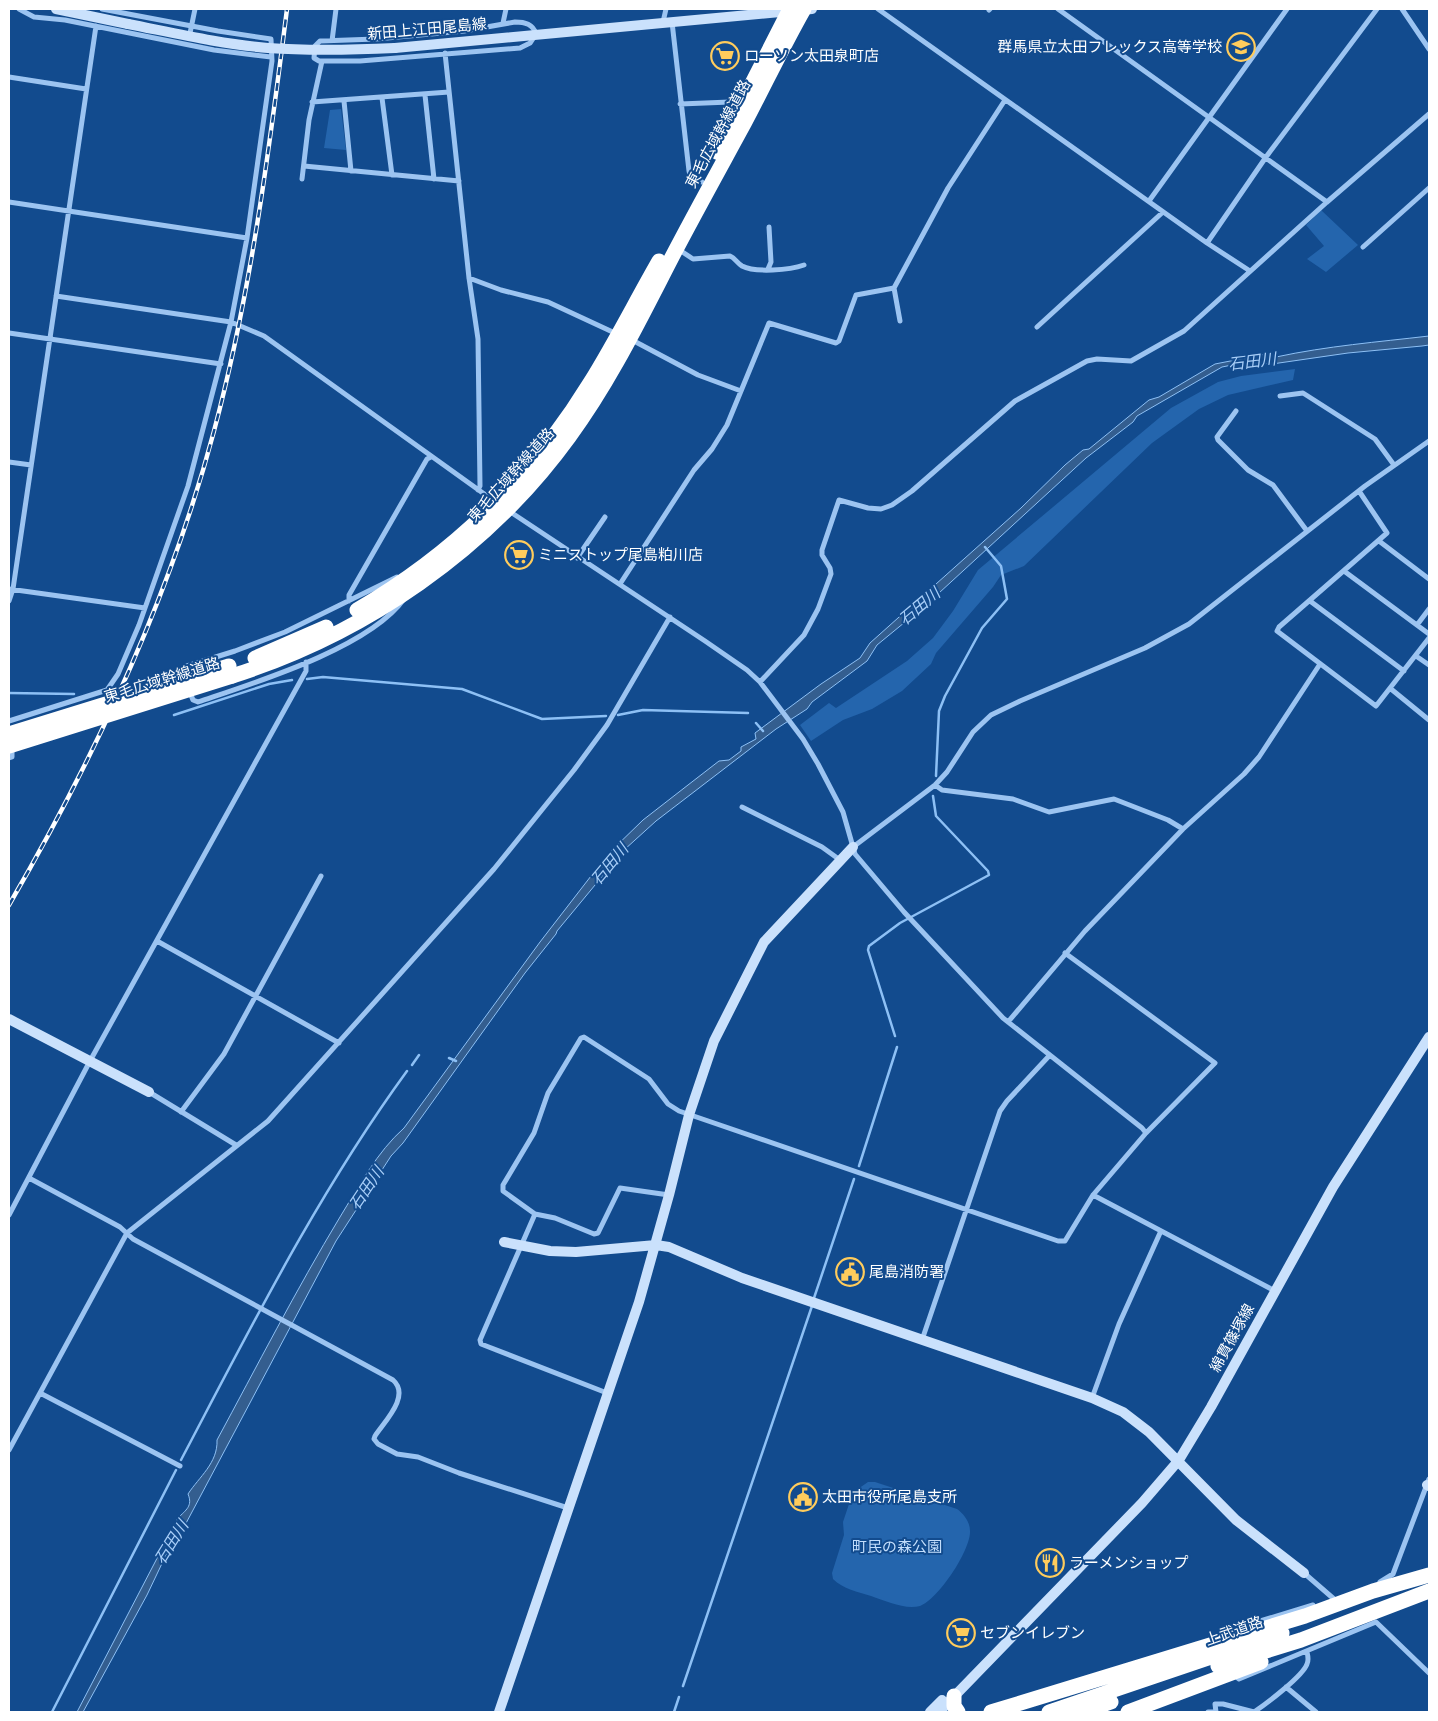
<svg xmlns="http://www.w3.org/2000/svg" width="1438" height="1721" viewBox="0 0 1438 1721" font-family="Signika,'Noto Sans JP',sans-serif">
<style>
.green{fill:#2465ad}
.water{fill:#345e8f;stroke:#8dc0f5}
.lines{fill:none;stroke-linecap:round;stroke-linejoin:round}
.stream{stroke:#8dc0f5;stroke-width:2.5}
.street{stroke:#9cc4f1;stroke-width:5}
.secondary{stroke:#cae1fc;stroke-width:10}
.highway{stroke:#fff;stroke-width:15}
.rail-casing{stroke:#fff;stroke-width:4.5}
.rail{stroke:#124b8e;stroke-width:2.5;stroke-dasharray:8;stroke-linecap:butt}
.secondary-bridge{stroke:#cae1fc;stroke-width:10}
.highway-bridge{stroke:#fff;stroke-width:15}
.labels{text-anchor:middle;stroke-width:4;stroke-linejoin:round;paint-order:stroke}
.street-label{font-size:15px;fill:#fff;stroke:#124b8e}
.poi-label{font-size:15px;fill:#fff;stroke:#124b8e;text-anchor:start}
.park-label{font-size:15px;fill:#c3defc;stroke:#124b8e}
.water-label{font-size:16px;font-style:italic;fill:#a8cef8;stroke:#124b8e}
</style>
<rect width="100%" height="100%" fill="#124b8e"/>
<path class="green" d="M341,109L346,150L324,148L330,110Z
M1321,210L1358,245L1326,272L1307,259L1324,246L1306,225Z
M1295,369L1293,380L1228,395L1199,409L1152,443L1024,566L1001,575L993,587L936,653L931,664L902,691L872,709L843,720L811,741L800,725L829,703L836,708L907,661L933,638L953,611L978,570L1171,408L1218,382L1241,376Z
M868,1482H875L957,1509C964,1514 970,1522 970,1531C971,1550 938,1600 920,1606C905,1610 886,1601 871,1596C858,1592 843,1589 833,1579L832,1573L844,1535L843,1522L849,1504L855,1491Z"/>
<path class="water" d="M1429,336V345L1422,346L1348,353L1272,364L1247,362L1222,367L1137,416L1133,422L1086,458L927,604L877,645L867,661L812,702L807,709L776,729L656,821L624,850L557,931L556,934L525,973L403,1143L391,1156L336,1241L184,1527L176,1534L147,1595L83,1712H77L178,1518C186,1510 193,1506 188,1494C199,1477 218,1463 217,1440C257,1366 296,1290 340,1217C359,1186 377,1152 404,1128L540,942L608,854L643,820L688,785L719,761L729,760L741,751V747L756,739L755,733L821,684L860,658L870,643L1021,508L1065,465L1083,450L1089,449L1149,400L1159,397L1215,364L1266,354L1276,357C1327,346 1378,342 1429,336Z"/>
<g class="lines">
<path class="stream" d="M307,679L323,677L462,689L542,719L606,716
M9,693L74,694
M174,715L269,684L292,680
M618,715L643,710L748,713
M756,723L763,731
M936,776L939,711L945,696L982,628L1007,599L1001,566L985,547
M895,1036L868,950L869,946L900,923L989,875L988,871L936,816L933,796
M449,1058L456,1061
M412,1065L419,1055
M859,1166L897,1047
M813,1301L854,1179
M181,1460C251,1327 318,1193 407,1071
M683,1686L812,1306
M52,1712L176,1470
M674,1712L679,1697"/>
<path class="street" d="M19,9L34,17L65,20L214,50L271,57
M878,9L1207,243L1250,271
M1058,9L1327,202
M1402,9L1429,49
M989,10L990,9
M515,22C525,22 533,24 536,34L530,43L520,48L360,61H319L314,58L315,46L320,41L376,39L464,31Z
M663,22L666,9
M672,22L689,171L690,175L702,182
M503,23L506,9
M189,38L195,9
M332,41L336,9
M445,53L469,278L478,339L480,486L478,490
M9,77L86,89
M425,95L434,179
M382,98L392,175
M344,101L351,171
M312,102L449,92
M680,104L730,102
M304,166L459,181
M302,179L309,120L322,61
M1149,201L1287,9
M9,202L247,238
M1207,243L1266,157L1377,9
M1363,247L1429,188
M678,249L693,259L730,256C735,258 737,263 742,266C755,273 790,270 804,265
M768,269L771,262L769,227
M469,278L501,290L548,302L617,334
M56,296L231,322L264,336L494,501
M900,321L894,288L948,188L1005,100
M1037,327L1163,212
M9,333L221,364
M632,340L698,375L741,391
M1280,396L1303,393L1375,439L1394,465
M1236,411L1217,437L1218,440L1248,470L1273,485L1307,531
M9,462L31,465
M1359,491L1387,533L1279,627L1277,631L1376,706L1429,638
M509,511L705,641L747,670L760,682L803,739L818,764L843,812L855,854L904,912L1003,1018L1142,1128L1146,1133L1093,1195L1065,1241H1058L679,1111L668,1104L649,1079L584,1037L581,1038L548,1093L534,1133L503,1185V1191L535,1214L555,1218L594,1234L598,1233L620,1188L669,1195
M1379,541L1429,579
M577,558L605,517
M1344,571L1429,634
M620,584L694,470L712,449L727,425L769,323L836,343L839,341L856,295L894,288
M9,589L145,608
M9,601L13,589L96,26
M349,601V595L427,459L431,457
M1310,601L1404,671
M1417,625L1429,609
M1416,656L1429,665
M185,678L184,669L187,666L235,651L285,632L397,577
M760,682L804,635L818,609L831,574L830,568L822,555V550L839,500L868,508L881,509L892,505L912,491L1015,401L1087,361L1097,359L1131,361L1184,331L1327,202L1429,114
M1391,689L1429,720
M189,690L193,700L198,702C254,683 369,648 404,599
M9,721L107,690L118,674L139,625L188,486L231,322L247,238L272,61L271,39L218,31L102,9
M9,758L12,757V746
M935,785L942,790L1013,799L1049,812L1114,799L1168,820L1183,829
M742,807L822,847L840,860
M853,847L935,785L947,772L973,732L991,715L1020,701L1145,648L1189,624L1365,486L1429,441
M157,941L339,1043
M1065,953L1215,1063L1146,1133
M1008,1022L1085,931L1183,829L1244,774L1259,757L1320,664
M149,1092L236,1145
M181,1112L224,1054L321,876
M29,1178L120,1227L133,1239L393,1380C411,1396 384,1422 375,1436L374,1439L378,1444L397,1454L418,1457L459,1473L568,1508
M1093,1195L1275,1291
M535,1214L480,1340L481,1344L607,1393
M9,1215L90,1061L306,671V662
M922,1340L1000,1111L1007,1101L1049,1056
M40,1393L180,1466
M1092,1398L1119,1324L1160,1233
M9,1450L127,1233L268,1121L494,869L574,770L607,725L670,617
M1304,1573L1334,1599
M1380,1582L1393,1574L1429,1479
M1221,1637L1227,1631L1313,1605
M1234,1675L1239,1679L1376,1622L1429,1673
M1286,1687L1316,1712
M1208,1712H1216L1215,1704H1223L1254,1712C1266,1704 1303,1676 1307,1664C1309,1660 1308,1656 1307,1652"/>
<path class="secondary" d="M56,9L128,24
M395,48L812,9
M9,1019L149,1092
M504,1242L550,1251L576,1252L656,1245L669,1247L742,1278L1092,1398L1123,1412L1149,1432L1236,1520L1304,1573
M1427,1485L1429,1486
M499,1712L639,1302L669,1195L689,1115L714,1041L764,942L853,847
M930,1712L942,1700
M939,1712L1142,1503L1179,1460L1211,1407L1333,1187L1429,1037"/>
<path class="highway" d="M717,152L790,9
M357,610C455,553 531,479 590,383C615,343 636,301 659,261
M255,658L326,627
M232,676C365,634 487,550 569,437C610,381 640,319 671,259C695,213 720,168 745,122C765,84 783,46 804,9
M1218,1666L1301,1640L1429,1591
M954,1696V1706L958,1712
M991,1712L1305,1616L1373,1591L1429,1575
M1049,1712L1282,1633
M1082,1712L1111,1702
M1128,1712L1261,1662"/>
<defs>
<path id="rail" d="M9,905C95,757 170,597 214,431C251,292 269,151 287,9"/>
</defs>
<use href="#rail" class="rail-casing"/>
<use href="#rail" class="rail"/>
<path class="secondary-bridge" d="M128,24C174,33 221,44 268,48C310,51 353,50 395,48"/>
<path class="highway-bridge" d="M9,734L229,666
M9,746L232,676"/>
</g>
<defs>
<symbol id="school-ring" viewBox="-11 -11 22 22"><circle r="9.5" fill="#124b8e" stroke="#ffcc5c" stroke-width="1.5"/><path d="M0-5L7-2L0 1L-7-2ZM-4 1L0 2.5L4 1V4Q0 6-4 4Z" fill="#ffcc5c"/></symbol>
<symbol id="supermarket-ring" viewBox="-11 -11 22 22"><circle r="9.5" fill="#124b8e" stroke="#ffcc5c" stroke-width="1.5"/><path d="M-6-5.5h2.5l.6 2H6L4.5 2H-2.5L-4.4-4H-6ZM-1.5 3.2a1.3 1.3 0 1 0 .1 0ZM3 3.2a1.3 1.3 0 1 0 .1 0Z" fill="#ffcc5c"/></symbol>
<symbol id="civic-ring" viewBox="-11 -11 22 22"><circle r="9.5" fill="#124b8e" stroke="#ffcc5c" stroke-width="1.5"/><path d="M-.6-6.5H3V-4.5H.6V-3L4-1V1h2V6H-6V1h2V-1L-.6-3ZM-1.2 2.5V6h2.4V2.5Z" fill="#ffcc5c"/></symbol>
<symbol id="restaurant-ring" viewBox="-11 -11 22 22"><circle r="9.5" fill="#124b8e" stroke="#ffcc5c" stroke-width="1.5"/><path d="M-5-6h1v4h1v-4h1v4h1v-4h1v5L-1.5 .5V6h-2V.5L-5-1ZM5-6V6H3V1.5H1.5Q1.5-4 5-6Z" fill="#ffcc5c"/></symbol>
</defs>
<g fill-rule="evenodd">
<use href="#school-ring" x="1225" y="31" width="32" height="32"/>
<use href="#supermarket-ring" x="709" y="40" width="32" height="32"/>
<use href="#supermarket-ring" x="503" y="539" width="32" height="32"/>
<use href="#civic-ring" x="834" y="1256" width="32" height="32"/>
<use href="#civic-ring" x="787" y="1481" width="32" height="32"/>
<use href="#restaurant-ring" x="1034" y="1547" width="32" height="32"/>
<use href="#supermarket-ring" x="945" y="1617" width="32" height="32"/>
</g>
<g class="labels">
<g class="street-label">
<text transform="translate(427 29) rotate(-5)" y="5">新田上江田尾島線</text>
<text transform="translate(718 134) rotate(-62)" y="5">東毛広域幹線道路</text>
<text transform="translate(511 475) rotate(-48)" y="5">東毛広域幹線道路</text>
<text transform="translate(162 680) rotate(-17)" y="5">東毛広域幹線道路</text>
<text transform="translate(1232 1338) rotate(-61)" y="5">綿貫篠塚線</text>
<text transform="translate(1234 1631) rotate(-19)" y="5">上武道路</text>
</g>
<g class="poi-label">
<text x="1222" y="52" text-anchor="end">群馬県立太田フレックス高等学校</text>
<text x="744" y="61">ローソン太田泉町店</text>
<text x="538" y="560">ミニストップ尾島粕川店</text>
<text x="869" y="1277">尾島消防署</text>
<text x="822" y="1502">太田市役所尾島支所</text>
<text x="1069" y="1568">ラーメンショップ</text>
<text x="980" y="1638">セブンイレブン</text>
</g>
<g class="park-label">
<text x="897" y="1552">町民の森公園</text>
</g>
<g class="water-label">
<text transform="translate(1252 361) rotate(-7)" y="6">石田川</text>
<text transform="translate(919 606) rotate(-40)" y="6">石田川</text>
<text transform="translate(609 864) rotate(-50)" y="6">石田川</text>
<text transform="translate(366 1188) rotate(-56)" y="6">石田川</text>
<text transform="translate(171 1542) rotate(-58)" y="6">石田川</text>
</g>
</g>
<rect width="1438" height="1721" fill="none" stroke="#ffffff" stroke-width="20"/>
</svg>
